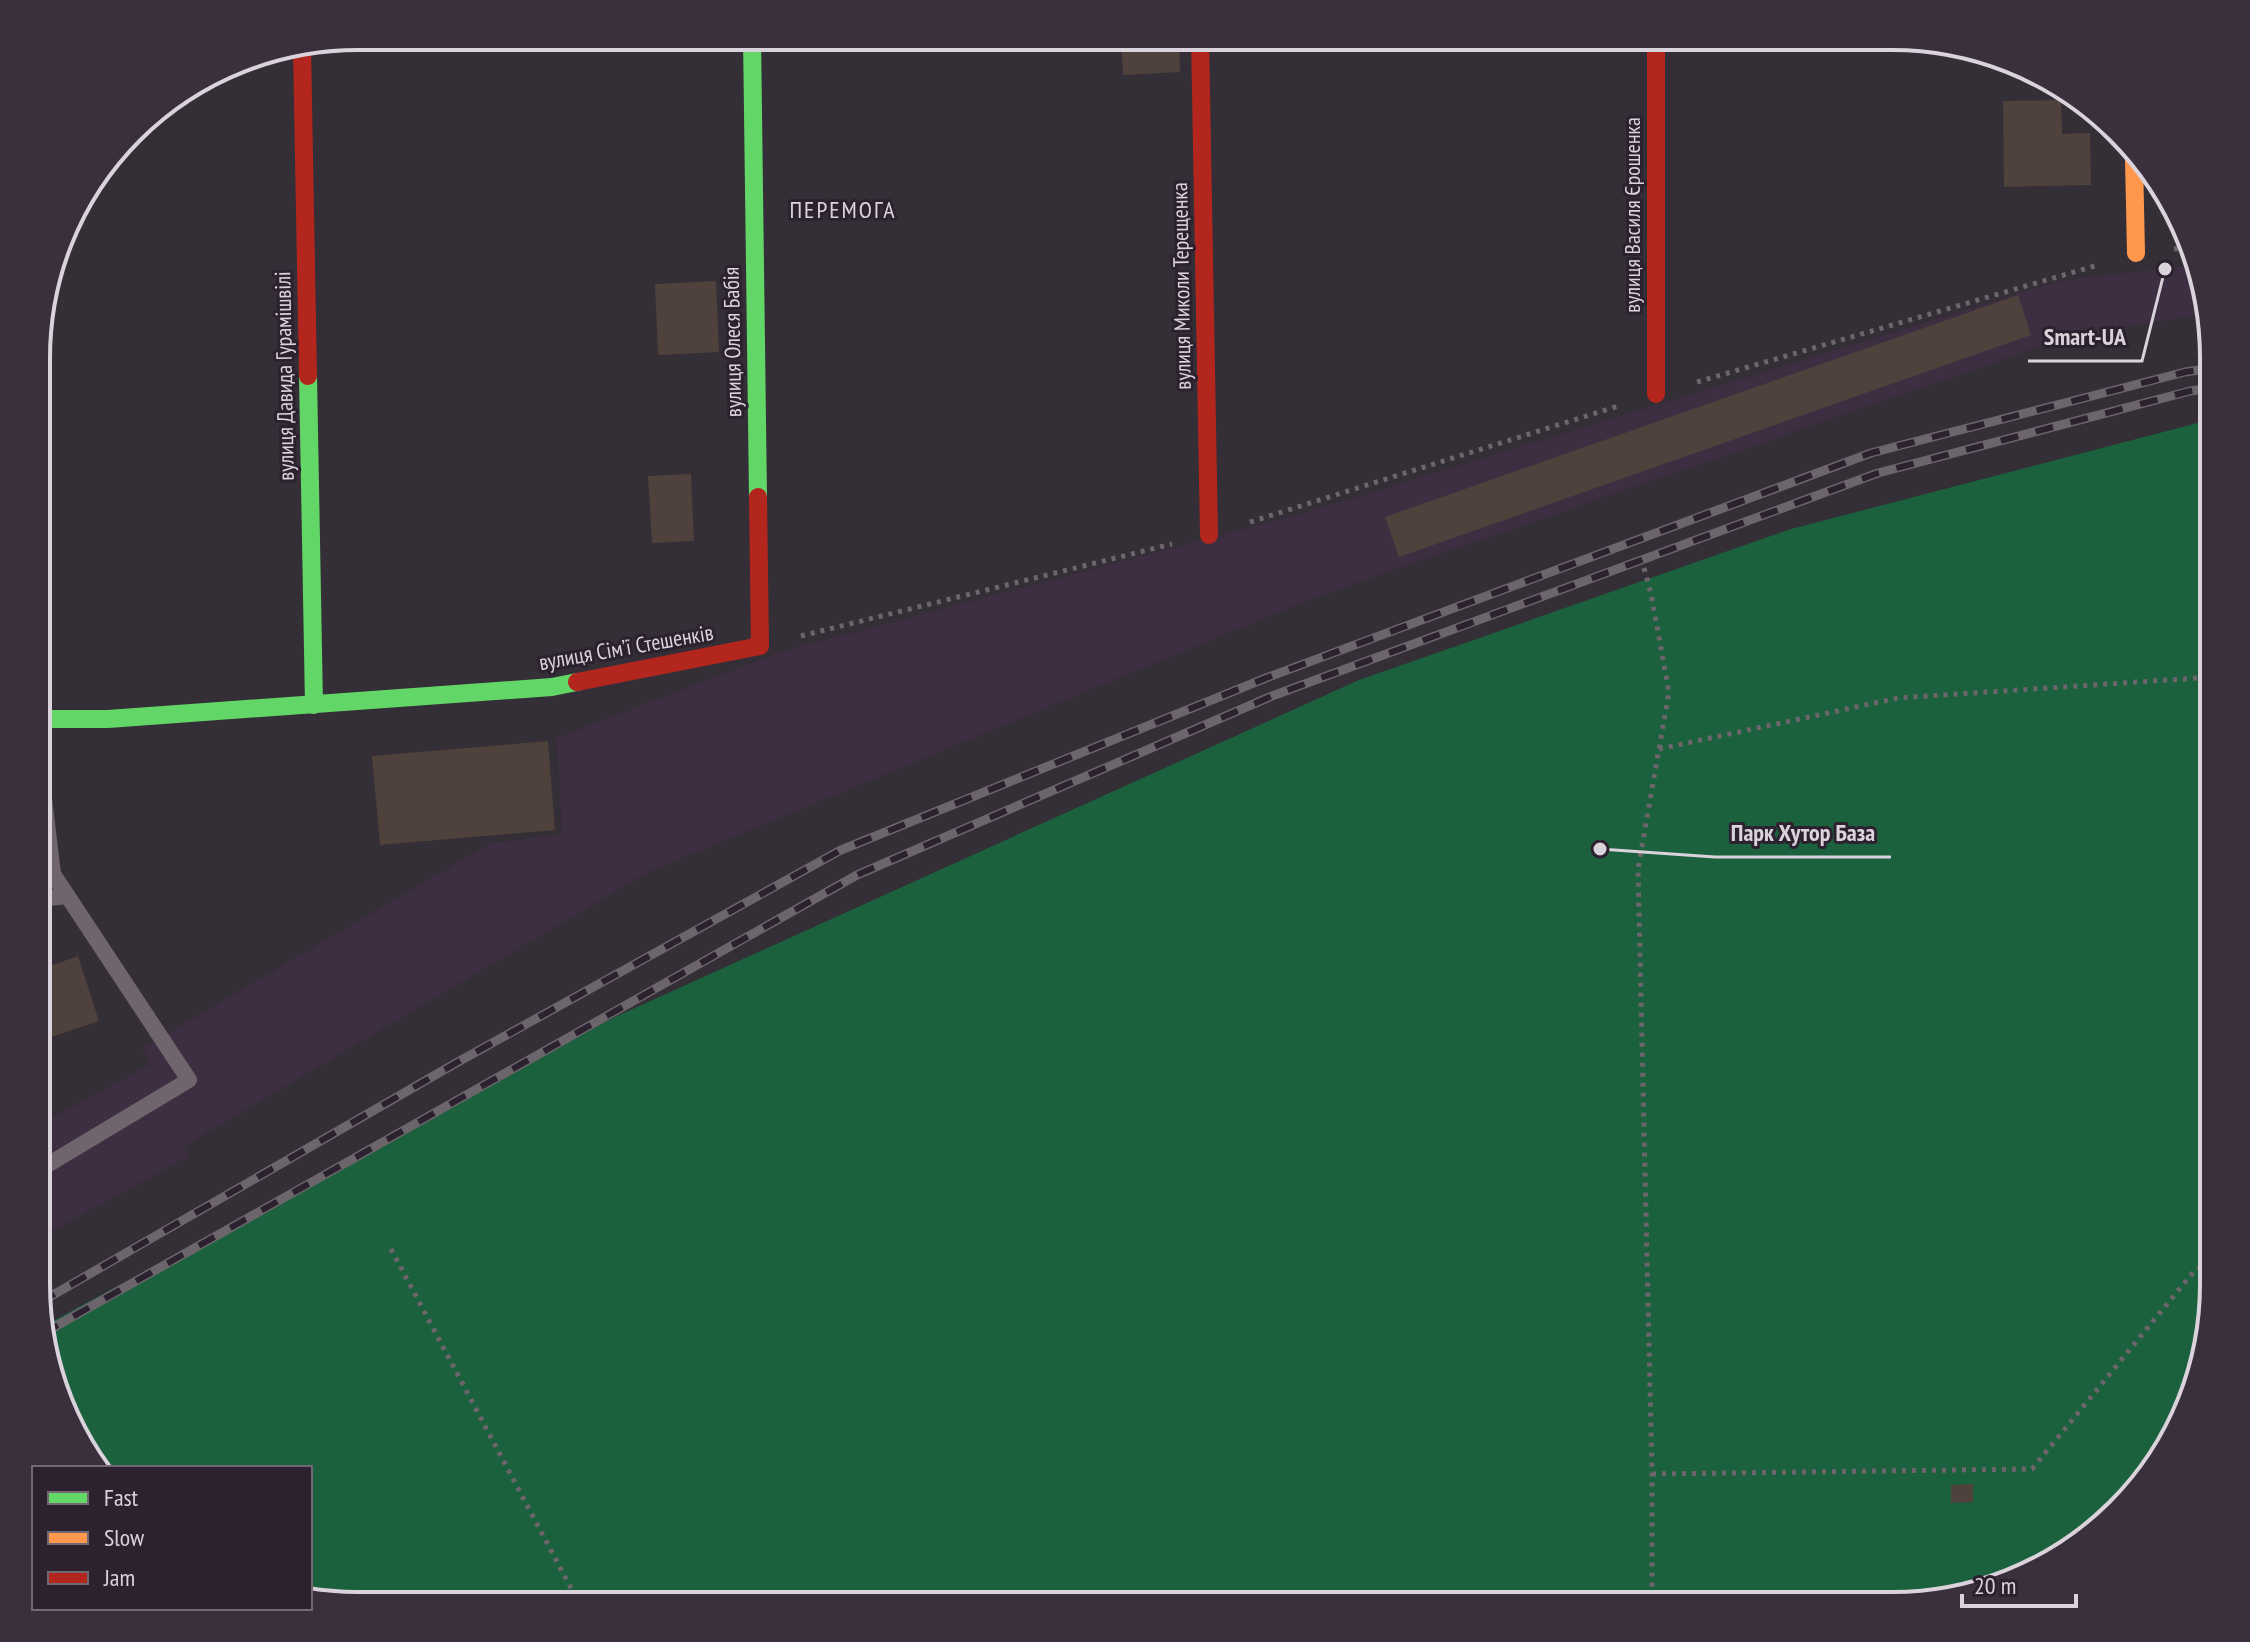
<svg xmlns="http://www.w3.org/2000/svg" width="2250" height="1642" viewBox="0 0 2250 1642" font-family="'PT Sans Narrow',sans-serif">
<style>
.built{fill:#3d2e41}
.green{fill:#1c613e}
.building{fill:#4f423c}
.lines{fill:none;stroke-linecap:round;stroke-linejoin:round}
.path{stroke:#6c656c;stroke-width:5;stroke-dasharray:4 6;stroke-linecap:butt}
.lane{stroke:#70656d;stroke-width:16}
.fast{stroke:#63d668;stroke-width:18}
.slow{stroke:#ff974d;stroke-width:18}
.jam{stroke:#b3261e;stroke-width:18}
.rail-casing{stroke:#6c656c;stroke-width:9}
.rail{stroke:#2c212f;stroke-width:6;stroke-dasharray:18;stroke-linecap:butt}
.labels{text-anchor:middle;stroke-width:6;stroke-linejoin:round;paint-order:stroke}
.street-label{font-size:22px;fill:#dad3dc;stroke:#2c212f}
.neighbourhood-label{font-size:24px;letter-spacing:2px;fill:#dad3dc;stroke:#2c212f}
.rim{fill:none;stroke:#dad3dc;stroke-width:4}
.leader{fill:none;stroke:#dad3dc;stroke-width:3}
.callout-dot{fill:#dad3dc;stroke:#2c212f;stroke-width:3}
.callout-label{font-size:24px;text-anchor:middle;font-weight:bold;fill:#dad3dc;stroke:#2c212f;stroke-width:6;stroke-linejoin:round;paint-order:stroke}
</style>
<rect width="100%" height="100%" fill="#342e36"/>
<path class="built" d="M2194,265L2207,314L2077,334L1313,598L648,872L184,1146L189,1156L39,1238V1125L151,1064L143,1048L491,843L562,835L557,738L780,652L1308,512L2060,281Z"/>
<path class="green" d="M2213,419V1304L2190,1407L2147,1480L2035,1573L1892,1606L338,1605L310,1599V1468H100L79,1444L40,1328L615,1017L1359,680L1791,529Z"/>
<path class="building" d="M1121,36H1179L1180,72L1123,75Z
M2061,100L2062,134L2090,133L2091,185L2004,187L2003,101Z
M716,281L719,352L658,355L655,284Z
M2018,295L2031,335L1399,557L1385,517Z
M691,474L694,541L652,543L648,476Z
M548,741L555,830L380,845L372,756Z
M78,956L99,1021L39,1041V970Z
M1973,1484V1502L1951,1503V1485Z"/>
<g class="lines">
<path class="path" d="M2174,249L2189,247
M1697,382L2098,265
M1250,522L1618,406
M1644,568L1651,594L1669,692L1638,869L1652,1474V1606
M801,636L1172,544
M1659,749L1898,698L2213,677
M391,1249L580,1605
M1652,1474L2032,1469L2195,1270L2213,1262"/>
<path class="lane" d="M39,756L53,874L189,1080L39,1170
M39,899L67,896"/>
<path class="fast" d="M752,36L758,497
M308,376L314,705
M39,719H108L552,687L577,682"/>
<path class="slow" d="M2134,159L2136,253"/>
<path class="jam" d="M1200,36L1209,535
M1656,37V394
M302,47L308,376
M577,682L760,646L758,497"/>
<defs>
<path id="rail" d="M39,1303L456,1063L841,850L1266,678L1871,453L2185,372L2213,368
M42,1334L857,875L1272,696L1878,473L2190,391L2213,388"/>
</defs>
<use href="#rail" class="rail-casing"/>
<use href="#rail" class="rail"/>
</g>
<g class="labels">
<g class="street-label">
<text transform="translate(1632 215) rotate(-90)" y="8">вулиця Василя Єрошенка</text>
<text transform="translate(1181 286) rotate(-91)" y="8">вулиця Миколи Терещенка</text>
<text transform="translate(732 342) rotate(-91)" y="8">вулиця Олеся Бабія</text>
<text transform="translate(284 376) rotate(-91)" y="8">вулиця Давида Гурамішвілі</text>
<text transform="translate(626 647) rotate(-10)" y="8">вулиця Сімʼї Стешенків</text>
</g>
<g class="neighbourhood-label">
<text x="843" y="218">ПЕРЕМОГА</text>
</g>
</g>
<path d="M0 0H2250V1642H0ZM358 50H1892A308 308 0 0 1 2200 358V1284A308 308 0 0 1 1892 1592H358A308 308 0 0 1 50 1284V358A308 308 0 0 1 358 50Z" fill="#3a2f3d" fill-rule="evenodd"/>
<path class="rim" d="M358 50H1892A308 308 0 0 1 2200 358V1284A308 308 0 0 1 1892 1592H358A308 308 0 0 1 50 1284V358A308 308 0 0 1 358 50Z"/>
<path class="leader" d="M2165 269L2142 361H2028M1600 849L1715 857H1891"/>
<g class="callout-dot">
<circle cx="2165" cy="269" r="8"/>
<circle cx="1600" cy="849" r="8"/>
</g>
<g class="callout-label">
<text x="2085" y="345">Smart-UA</text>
<text x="1803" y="841">Парк Хутор База</text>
</g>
<rect x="32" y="1466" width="280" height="144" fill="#2c212f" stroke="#726874" stroke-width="2"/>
<rect x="48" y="1492" width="40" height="12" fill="#63d668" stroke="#726874" stroke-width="2"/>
<text x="104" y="1506" font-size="24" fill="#dad3dc">Fast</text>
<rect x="48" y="1532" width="40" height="12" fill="#ff974d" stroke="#726874" stroke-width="2"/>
<text x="104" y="1546" font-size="24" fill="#dad3dc">Slow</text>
<rect x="48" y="1572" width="40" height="12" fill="#b3261e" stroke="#726874" stroke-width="2"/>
<text x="104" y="1586" font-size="24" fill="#dad3dc">Jam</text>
<path d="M1962 1594v12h114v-12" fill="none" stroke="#dad3dc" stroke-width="4"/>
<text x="1974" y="1594" font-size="24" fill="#dad3dc" stroke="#2c212f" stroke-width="6" paint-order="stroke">20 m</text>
</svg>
